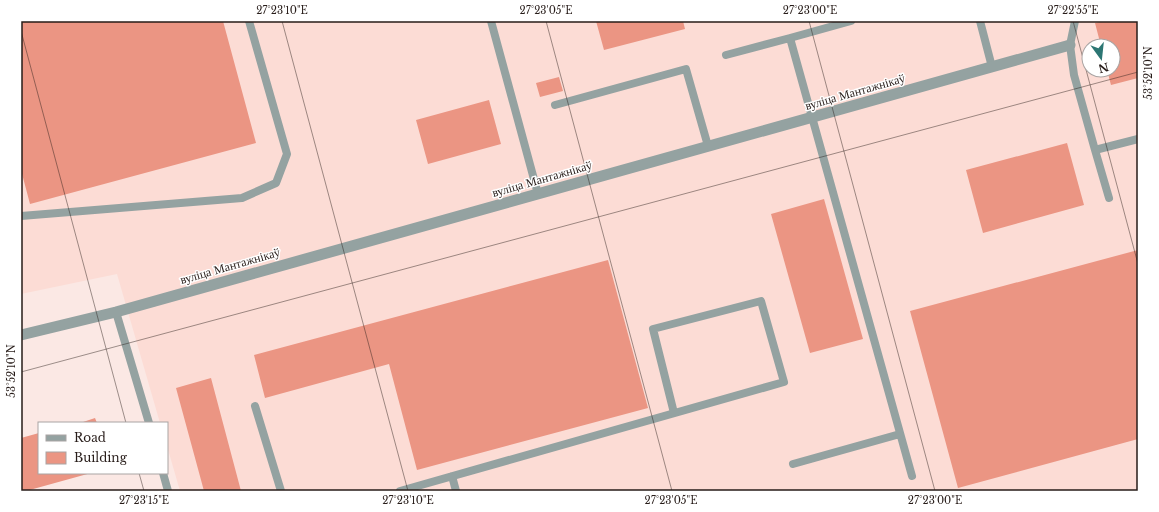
<svg xmlns="http://www.w3.org/2000/svg" width="1159" height="512" viewBox="0 0 1159 512" font-family="'Libre Baskerville',serif">
<style>
.built{fill:#fcdcd5;fill-rule:evenodd}
.building{fill:#eb9583}
.lines{fill:none;stroke-linecap:round;stroke-linejoin:round}
.service{stroke:#94a2a1;stroke-width:8}
.tertiary{stroke:#94a2a1;stroke-width:11}
.ticks{fill:none;stroke:#271c19;stroke-width:1;stroke-opacity:0.45}
.labels{text-anchor:middle;stroke-width:3;stroke-linejoin:round;paint-order:stroke}
.street-label{font-size:12px;fill:#271c19;stroke:#fff}
.neatline{fill:none;stroke:#271c19;stroke-width:1.5}
.ticks-label{font-size:10px;text-anchor:middle;fill:#271c19}
</style>
<rect width="100%" height="100%" fill="#fbe8e4"/>
<path class="built" d="M21,21H1138V491H180L167,446V423H160L117,274L21,294ZM1089,46H1113V70H1089Z"/>
<path class="building" d="M21,21H223L256,143L30,204L21,170Z
M596,21H683L685,29L604,50Z
M1104,21H1138V78L1111,85L1107,70H1113V46H1101L1095,23Z
M559,77L563,91L540,97L536,83Z
M489,100L501,144L428,164L416,120Z
M1067,143L1084,205L983,233L966,170Z
M824,199L863,339L810,353L771,214Z
M1138,250V439L958,488L910,311Z
M608,260L648,408L417,470L389,364L265,398L254,355Z
M211,378L241,491H204L176,388Z
M95,418L97,423H80Z
M39,433V473H91L26,491H21V438Z"/>
<g class="lines">
<path class="service" d="M491,21L538,194
M851,21L790,38L912,476
M980,21L992,67
M1075,21L1070,45L1074,75L1095,150L1138,139
M726,55L790,38
M555,105L686,69L708,146
M1095,150L1109,198
M21,216L242,198L276,183L287,154L249,21
M116,312L149,423
M255,406L281,491
M793,464L900,434
M163,473L168,491
M452,476L456,491
M400,491L784,382L761,301L653,329L674,413"/>
<path class="tertiary" d="M21,335L116,312L1070,45"/>
</g>
<path class="ticks" d="M282,21L408,491M546,21L672,491M809,21L935,491M1073,21L1138,264M21,31L126,423M21,372L1138,72M139,473L144,491"/>
<g class="labels">
<g class="street-label">
<text transform="translate(855 92) rotate(-16)" y="4">вуліца Мантажнікаў</text>
<text transform="translate(542 179) rotate(-16)" y="4">вуліца Мантажнікаў</text>
<text transform="translate(230 266) rotate(-16)" y="4">вуліца Мантажнікаў</text>
</g>
</g>
<rect width="1159" height="512" fill="none" stroke="#ffffff" stroke-width="44"/>
<rect x="38" y="422" width="130" height="52" fill="#ffffff" stroke="#a9a4a3"/>
<rect x="46" y="435" width="20" height="6" fill="#94a2a1" stroke="#a9a4a3"/>
<text x="74" y="442" font-size="12" fill="#271c19">Road</text>
<rect x="46" y="452" width="20" height="12" fill="#eb9583" stroke="#a9a4a3"/>
<text x="74" y="462" font-size="12" fill="#271c19">Building</text>
<g transform="translate(1101 58) rotate(165)"><circle r="19" fill="#ffffff" stroke="#a9a4a3"/>
<path d="M0-3L7 15L0 10L-7 15Z" fill="#2c7673"/>
<text y="-6" font-size="11" font-weight="bold" text-anchor="middle" fill="#271c19">N</text>
</g>
<rect x="22" y="22" width="1115" height="468" class="neatline"/>
<g class="ticks-label">
<text x="282" y="14">27°23'10"E</text>
<text x="546" y="14">27°23'05"E</text>
<text x="810" y="14">27°23'00"E</text>
<text x="1073" y="14">27°22'55"E</text>
<text transform="translate(1148 73) rotate(-90)" y="4">53°52'10"N</text>
<text transform="translate(11 371) rotate(-90)" y="4">53°52'10"N</text>
<text x="144" y="504">27°23'15"E</text>
<text x="408" y="504">27°23'10"E</text>
<text x="671" y="504">27°23'05"E</text>
<text x="935" y="504">27°23'00"E</text>
</g>
</svg>
